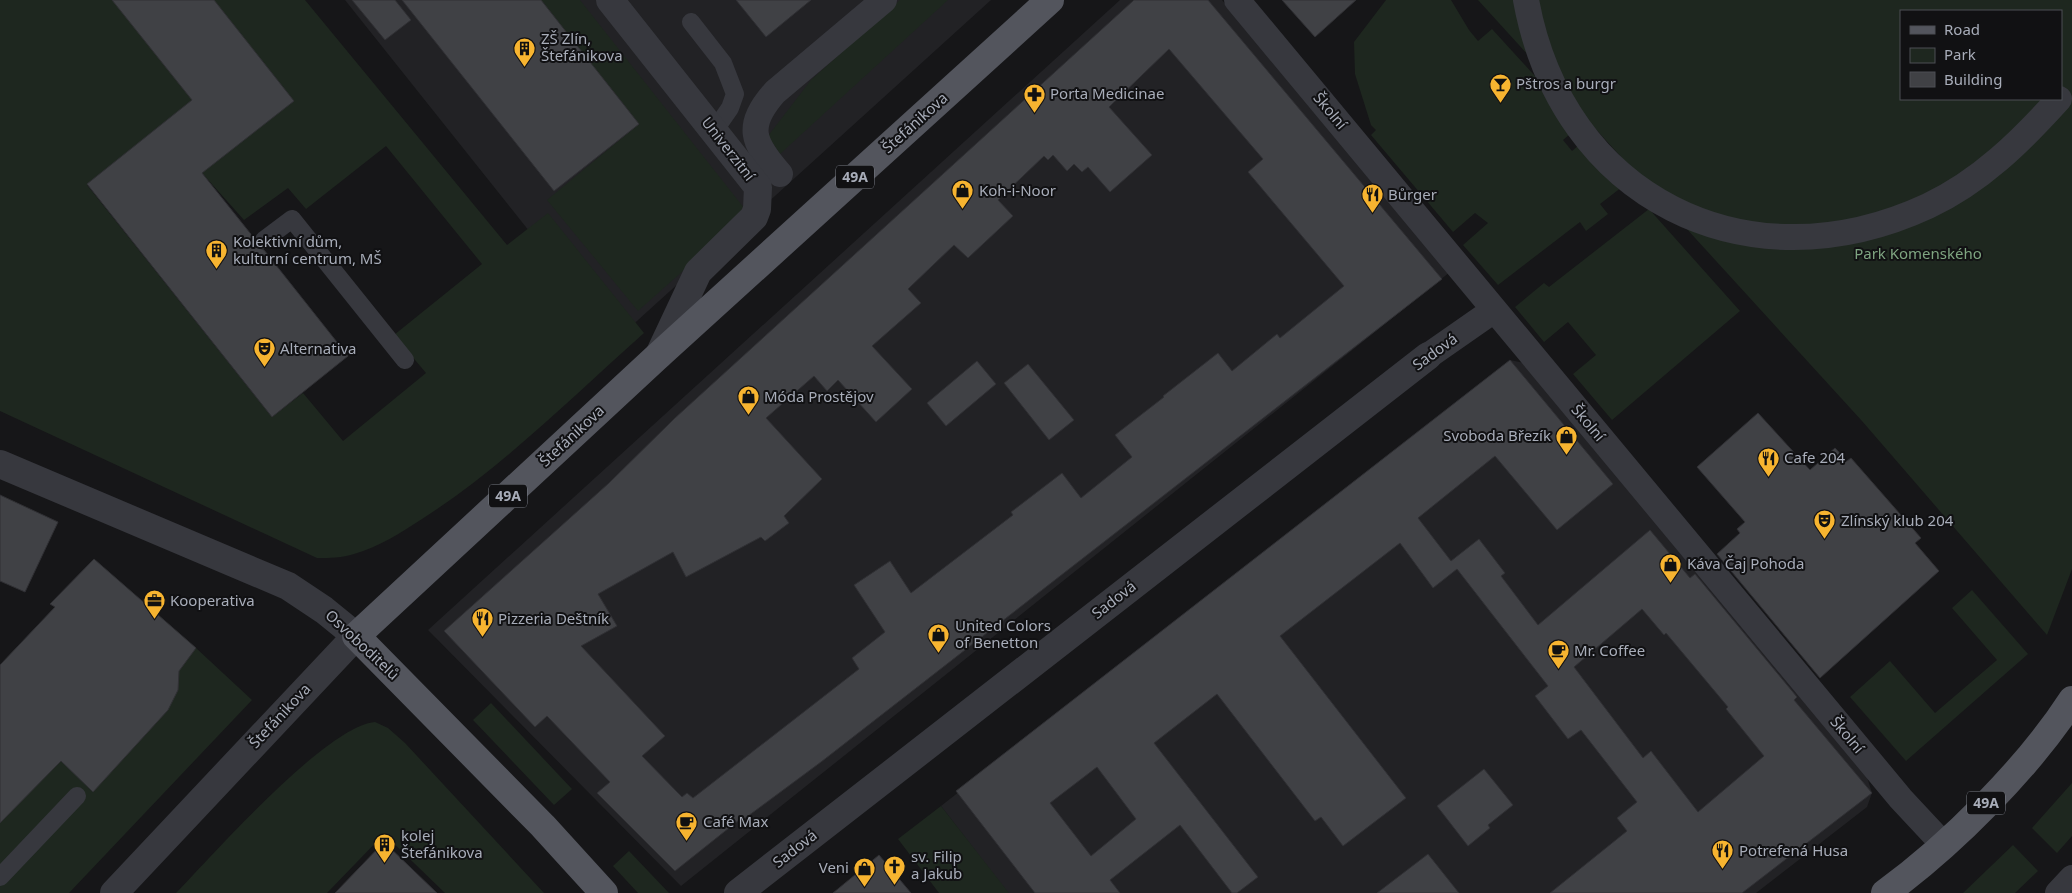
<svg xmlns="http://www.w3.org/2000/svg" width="2072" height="893" viewBox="0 0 2072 893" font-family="'Noto Sans',sans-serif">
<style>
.built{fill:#222225}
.green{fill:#1e271f;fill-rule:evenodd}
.building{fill:#404145;stroke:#303034;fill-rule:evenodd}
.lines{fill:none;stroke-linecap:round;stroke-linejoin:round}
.service{stroke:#37383e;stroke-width:18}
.pedestrian{stroke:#37383e;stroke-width:26}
.minor{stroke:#37383e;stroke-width:28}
.tertiary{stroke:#37383e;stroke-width:28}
.primary{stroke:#53555d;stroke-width:28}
.labels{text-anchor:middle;stroke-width:4;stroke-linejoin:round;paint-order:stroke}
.shield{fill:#111113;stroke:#7b7e87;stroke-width:1}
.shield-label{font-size:14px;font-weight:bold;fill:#a8adb9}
.poi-label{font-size:15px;fill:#a8adb9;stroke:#111113;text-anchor:start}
.street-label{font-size:15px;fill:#a8adb9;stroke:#111113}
.park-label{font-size:15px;fill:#7ea481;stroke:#111113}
</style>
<rect width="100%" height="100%" fill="#161618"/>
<path class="built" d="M345,0H991L616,340Z
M1120,0H1222L1450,272L681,886L428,630Z
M1510,360L1524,363L1867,777L1872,793L1867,807L1756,893H1008L941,806Z"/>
<path class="green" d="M0,0H305L507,245L548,213L644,333C572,397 503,467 422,519C400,533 379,547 354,554C342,558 330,558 317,558L0,411ZM386,146L482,264L394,335L426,373L343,441L303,393L272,417L87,185L202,173L244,220L288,188L306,209Z
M541,0H580L748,213L638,311L547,200L639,124Z
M900,0H948L780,154L768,136L811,80Z
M1386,0H1451L1469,30L1478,41L1492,29L1544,86L1570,134L1563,140L1572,151L1579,145L1622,187L1600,204L1608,214L1586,231L1580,222L1498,285L1463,245L1488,223L1475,213L1453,232L1371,135L1376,130L1371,125L1355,74L1354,42Z
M1478,0H2072V569L2047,635L1862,421ZM1901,11H2061V99H1901Z
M1649,209L1740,311L1612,420L1573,374L1596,355L1568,322L1544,342L1515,307L1544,283L1549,287Z
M94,559L196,648L252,700L69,893H0V665L80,581Z
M1972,590L2028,654L1906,761L1850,697L1890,661L1935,713L1997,660L1952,608Z
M491,703L572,789L554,805L473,720Z
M375,722L388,728L405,743L544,893H445L384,834L327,893H176C214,854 325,727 375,722Z
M2072,783V836L2057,853L2032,828Z
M941,806L1009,893H939L898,839Z
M2013,845L2038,871L2015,893H1963Z
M629,851L669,893H638L613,866Z"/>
<path class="building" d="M112,0H214L294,101L202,173L254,238L256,247L264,250L348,356L272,417L87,184L192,100Z
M352,0H395L411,20L385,40Z
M402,0H541L639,124L554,191Z
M736,0H811L766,37Z
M1134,0H1208L1442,279L821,762L740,822L739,820L675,871L597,793L610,782L547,716L535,727L444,631L609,483L675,418ZM1169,49L1263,159L1248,172L1344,286L1280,338L1277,334L1232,371L1218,353L1163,396L1164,397L1115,435L1132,457L1081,498L1062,473L1011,512L1013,515L911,593L890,561L854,585L885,632L852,658L859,669L693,798L687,793L682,797L642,756L665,736L581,646L617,626L598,594L673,552L686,577L761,537L765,541L789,523L784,516L822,479L766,418L814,376L827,391L838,380L876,422L912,389L872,346L921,303L908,289L954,245L968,258L1013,216L998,200L1044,156L1048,160L1053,155L1067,171L1074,164L1082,172L1088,167L1110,192L1152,155L1109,107Z
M1282,0H1356L1315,37Z
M1510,360L1613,484L1557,530L1495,456L1418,518L1451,561L1479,539L1505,573L1501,576L1538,625L1650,530L1690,578L1695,574L1797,697L1794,700L1872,793L1742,893H1550L1627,831L1617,818L1637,802L1581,730L1568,739L1535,696L1548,686L1457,569L1433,588L1400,543L1280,636L1406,798L1343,846L1321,817L1315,821L1217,694L1154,743L1258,877L1237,893H1232L1180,825L1110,880L1120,893H1035L956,791ZM1642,609L1664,635L1666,633L1728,707L1726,709L1764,756L1698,812L1651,751L1643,758L1574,667ZM1097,767L1136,819L1091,856L1050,803Z
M977,361L996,384L946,426L927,403Z
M1028,364L1074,420L1049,440L1004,383Z
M1758,413L1810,470L1835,448L1847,461L1851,458L1921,538L1915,543L1939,571L1820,678L1717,554L1740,533L1737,529L1745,522L1697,467Z
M0,495L58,522L25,592L0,581Z
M94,559L196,648L179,671L178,690L168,710L93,792L61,761L0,823V665L55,607L50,604Z
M1484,769L1513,805L1488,825L1490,828L1468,846L1437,806Z
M384,842L437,893H335Z
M1428,854L1459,893H1377Z
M879,855L911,893H833Z"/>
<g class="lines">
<path class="service" d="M691,22L723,63L735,94L730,108L714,131
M264,240L292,219L405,360
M0,877L77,796"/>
<path class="pedestrian" d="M1237,0L1901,799L1943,844
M1526,0C1562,198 1747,290 1928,206C1981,181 2021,141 2059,99
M780,174C752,142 745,126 775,92L884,0
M1428,356L1494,310
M2058,893L2072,878"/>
<path class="minor" d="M610,0L758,187L757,209L754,217L698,272L659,355
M738,893L1428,356"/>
<path class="tertiary" d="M0,464L288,586L324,610L356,636L114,893"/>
<path class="primary" d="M604,893L543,826L356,636L659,355L1050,0
M1885,893C1951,845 2028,768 2072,700"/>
</g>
<defs>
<symbol id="building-pin" viewBox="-11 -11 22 30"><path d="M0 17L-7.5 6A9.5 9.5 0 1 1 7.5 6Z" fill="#f7b430" stroke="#111113"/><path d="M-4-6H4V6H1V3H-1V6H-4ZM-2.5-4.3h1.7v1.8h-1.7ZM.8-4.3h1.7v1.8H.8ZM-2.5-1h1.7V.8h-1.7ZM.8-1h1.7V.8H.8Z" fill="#111"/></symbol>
<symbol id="bar-pin" viewBox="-11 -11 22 30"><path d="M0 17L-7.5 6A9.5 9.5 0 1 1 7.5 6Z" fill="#f7b430" stroke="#111113"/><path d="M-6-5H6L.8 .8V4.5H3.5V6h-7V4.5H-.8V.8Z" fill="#111"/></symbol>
<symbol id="pharmacy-pin" viewBox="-11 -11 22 30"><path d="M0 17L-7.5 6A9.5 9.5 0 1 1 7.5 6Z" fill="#f7b430" stroke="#111113"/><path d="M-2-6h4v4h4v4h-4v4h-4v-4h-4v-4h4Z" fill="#111"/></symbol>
<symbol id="shop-pin" viewBox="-11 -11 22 30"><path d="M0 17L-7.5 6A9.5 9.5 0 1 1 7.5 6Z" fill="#f7b430" stroke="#111113"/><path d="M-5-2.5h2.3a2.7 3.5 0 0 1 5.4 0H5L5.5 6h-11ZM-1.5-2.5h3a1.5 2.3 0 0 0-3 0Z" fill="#111"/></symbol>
<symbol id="restaurant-pin" viewBox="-11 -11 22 30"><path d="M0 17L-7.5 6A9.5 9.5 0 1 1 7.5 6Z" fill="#f7b430" stroke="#111113"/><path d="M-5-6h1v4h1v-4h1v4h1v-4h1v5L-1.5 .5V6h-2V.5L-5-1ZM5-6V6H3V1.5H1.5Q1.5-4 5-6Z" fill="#111"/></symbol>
<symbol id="theatre-pin" viewBox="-11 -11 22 30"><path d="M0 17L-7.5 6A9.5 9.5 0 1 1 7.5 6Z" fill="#f7b430" stroke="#111113"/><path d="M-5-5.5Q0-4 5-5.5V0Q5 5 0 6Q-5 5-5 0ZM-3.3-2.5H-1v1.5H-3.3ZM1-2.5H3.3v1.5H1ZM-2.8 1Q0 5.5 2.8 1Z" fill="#111"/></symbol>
<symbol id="office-pin" viewBox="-11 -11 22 30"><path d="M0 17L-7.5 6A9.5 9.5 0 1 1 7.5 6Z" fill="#f7b430" stroke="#111113"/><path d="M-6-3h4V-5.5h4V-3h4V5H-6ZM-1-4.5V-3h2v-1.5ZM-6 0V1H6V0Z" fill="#111"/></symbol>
<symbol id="cafe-pin" viewBox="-11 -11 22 30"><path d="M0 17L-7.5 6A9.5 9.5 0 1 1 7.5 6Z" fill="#f7b430" stroke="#111113"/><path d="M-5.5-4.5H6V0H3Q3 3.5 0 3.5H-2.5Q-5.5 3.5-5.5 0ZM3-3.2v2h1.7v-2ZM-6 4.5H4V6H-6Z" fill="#111"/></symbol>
<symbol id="church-pin" viewBox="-11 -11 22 30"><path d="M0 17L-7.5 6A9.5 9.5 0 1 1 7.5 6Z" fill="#f7b430" stroke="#111113"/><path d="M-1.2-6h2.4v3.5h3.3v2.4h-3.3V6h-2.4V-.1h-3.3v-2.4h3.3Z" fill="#111"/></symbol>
</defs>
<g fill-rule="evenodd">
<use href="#building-pin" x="512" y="36" width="25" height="34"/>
<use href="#bar-pin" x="1488" y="72" width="25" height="34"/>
<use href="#pharmacy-pin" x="1022" y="82" width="25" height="34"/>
<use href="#shop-pin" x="950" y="178" width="25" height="34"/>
<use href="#restaurant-pin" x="1360" y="182" width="25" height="34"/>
<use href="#building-pin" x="204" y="238" width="25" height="34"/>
<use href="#theatre-pin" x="252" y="336" width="25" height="34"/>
<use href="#shop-pin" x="736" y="384" width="25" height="34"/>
<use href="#shop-pin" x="1554" y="424" width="25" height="34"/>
<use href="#restaurant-pin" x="1756" y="446" width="25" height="34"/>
<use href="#theatre-pin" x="1812" y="508" width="25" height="34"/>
<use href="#shop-pin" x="1658" y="552" width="25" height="34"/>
<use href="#office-pin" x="142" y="588" width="25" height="34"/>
<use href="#restaurant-pin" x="470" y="606" width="25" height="34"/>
<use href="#shop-pin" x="926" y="622" width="25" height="34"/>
<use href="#cafe-pin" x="1546" y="638" width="25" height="34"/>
<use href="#cafe-pin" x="674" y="810" width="25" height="34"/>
<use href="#building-pin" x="372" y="832" width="25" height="34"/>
<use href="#restaurant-pin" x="1710" y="838" width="25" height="34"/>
<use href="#church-pin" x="882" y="854" width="25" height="34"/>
<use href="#shop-pin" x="852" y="856" width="25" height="34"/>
</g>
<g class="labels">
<g class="shield">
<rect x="836" y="165.5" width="38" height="23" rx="4"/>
<rect x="489" y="484.5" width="38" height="23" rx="4"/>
<rect x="1967" y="791.5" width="38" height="23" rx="4"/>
</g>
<g class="shield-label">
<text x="855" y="182">49A</text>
<text x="508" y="501">49A</text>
<text x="1986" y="808">49A</text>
</g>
<g class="poi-label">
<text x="541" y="44">ZŠ Zlín,<tspan x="541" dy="17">Štefánikova</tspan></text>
<text x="1516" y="89">Pštros a burgr</text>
<text x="1050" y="99">Porta Medicinae</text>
<text x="979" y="196">Koh-i-Noor</text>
<text x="1388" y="200">Bůrger</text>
<text x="233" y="247">Kolektivní dům,<tspan x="233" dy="17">kulturní centrum, MŠ</tspan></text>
<text x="280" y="354">Alternativa</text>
<text x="764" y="402">Móda Prostějov</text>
<text x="1551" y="441" text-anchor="end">Svoboda Březík</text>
<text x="1784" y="463">Cafe 204</text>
<text x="1841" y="526">Zlínský klub 204</text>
<text x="1687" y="569">Káva Čaj Pohoda</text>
<text x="170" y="606">Kooperativa</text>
<text x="498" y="624">Pizzeria Deštník</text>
<text x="955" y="631">United Colors<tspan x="955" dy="17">of Benetton</tspan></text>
<text x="1574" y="656">Mr. Coffee</text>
<text x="703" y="827">Café Max</text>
<text x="401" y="841">kolej<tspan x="401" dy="17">Štefánikova</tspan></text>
<text x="1739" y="856">Potrefená Husa</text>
<text x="911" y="862">sv. Filip<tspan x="911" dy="17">a Jakub</tspan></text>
<text x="849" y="873" text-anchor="end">Veni</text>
</g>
<g class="street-label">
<text transform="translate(1330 111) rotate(50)" y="5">Školní</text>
<text transform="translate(915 123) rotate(-42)" y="5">Štefánikova</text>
<text transform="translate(728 149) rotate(52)" y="5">Univerzitní</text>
<text transform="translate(1435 352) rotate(-36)" y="5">Sadová</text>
<text transform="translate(1588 423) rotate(50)" y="5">Školní</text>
<text transform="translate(572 436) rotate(-43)" y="5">Štefánikova</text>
<text transform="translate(1114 600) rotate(-38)" y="5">Sadová</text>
<text transform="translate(362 645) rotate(43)" y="5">Osvoboditelů</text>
<text transform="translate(280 716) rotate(-47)" y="5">Štefánikova</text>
<text transform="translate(1847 735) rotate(50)" y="5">Školní</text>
<text transform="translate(795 849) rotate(-38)" y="5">Sadová</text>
</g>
<g class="park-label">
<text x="1918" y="259">Park Komenského</text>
</g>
</g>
<rect x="1900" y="10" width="162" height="90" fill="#111113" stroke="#4d4f55"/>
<rect x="1910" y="26" width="25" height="8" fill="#53555d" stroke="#4d4f55"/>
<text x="1944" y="35" font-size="15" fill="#a8adb9">Road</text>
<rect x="1910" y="48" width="25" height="15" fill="#1e271f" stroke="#4d4f55"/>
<text x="1944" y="60" font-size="15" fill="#a8adb9">Park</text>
<rect x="1910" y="72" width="25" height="15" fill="#404145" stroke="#4d4f55"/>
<text x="1944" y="85" font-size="15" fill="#a8adb9">Building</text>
</svg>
